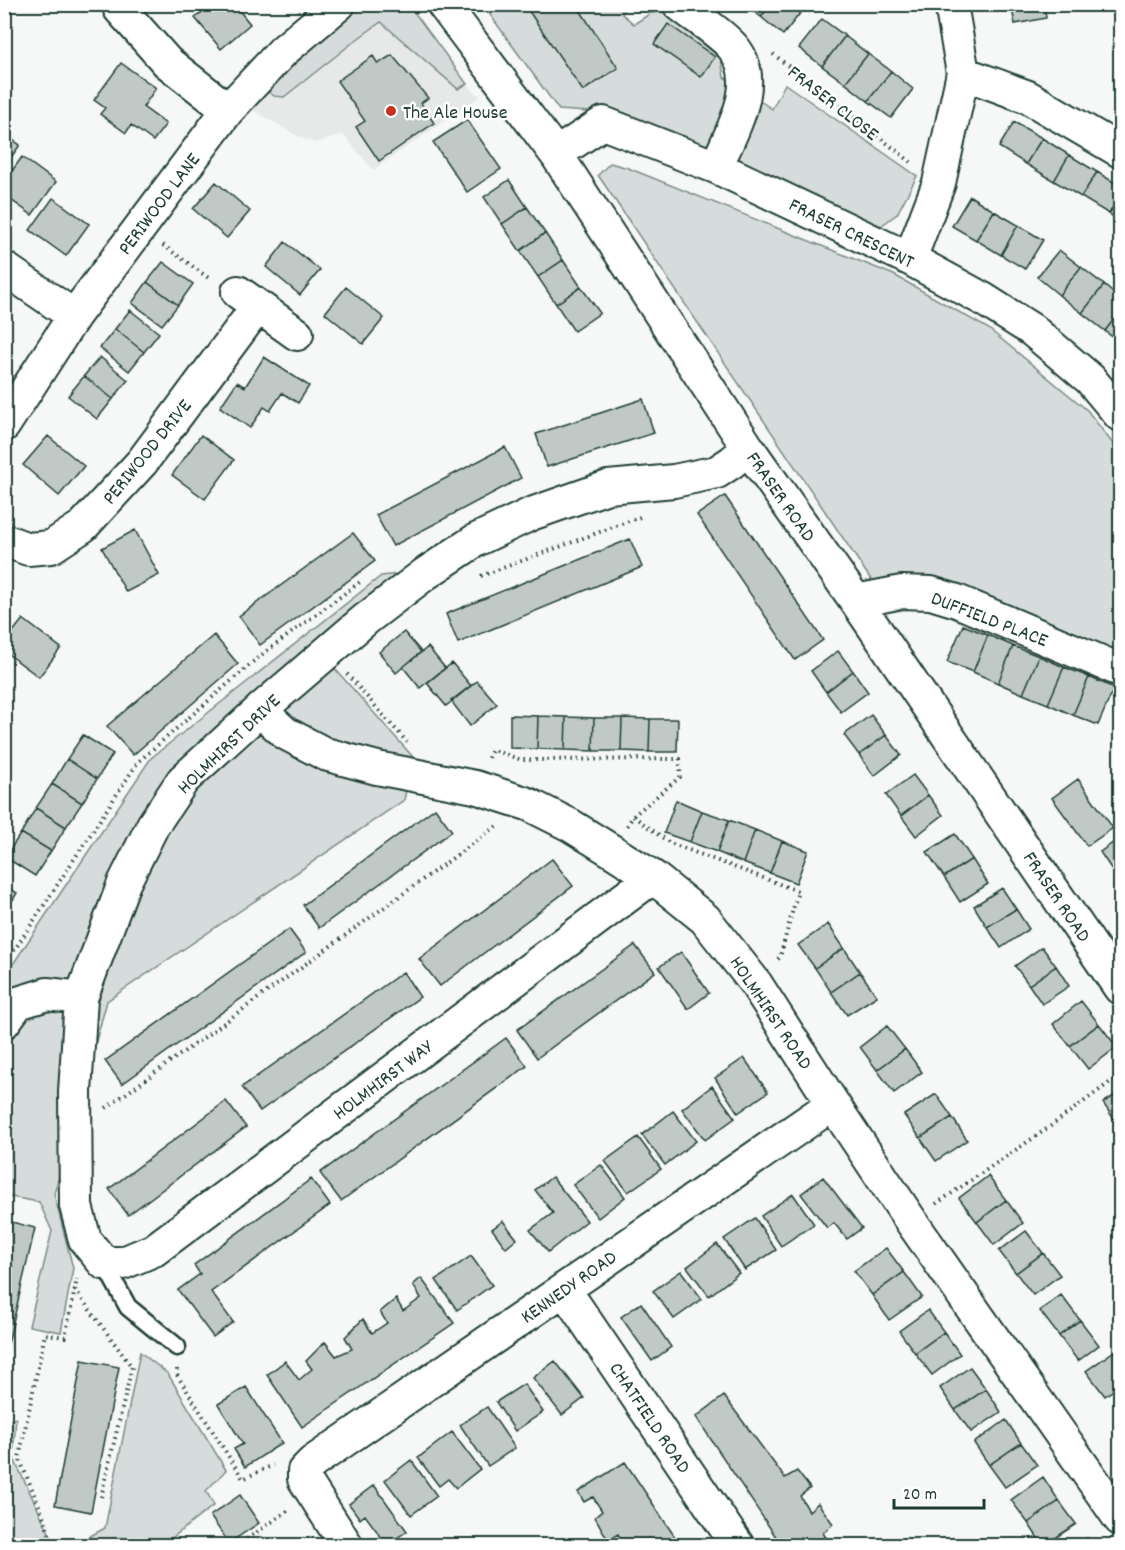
<svg xmlns="http://www.w3.org/2000/svg" width="1125" height="1550" viewBox="0 0 1125 1550" font-family="Dekko,sans-serif">
<style>
.built{fill:#e6e9e8}
.green{fill:#d6dcdb;stroke:#7a8c88;stroke-width:1.5}
.building{fill:#c0c9c6;stroke:#1f3d34;stroke-width:1.5}
.lines{fill:none;stroke-linecap:round;stroke-linejoin:round}
.service-casing{stroke:#1f3d34;stroke-width:21}
.minor-casing{stroke:#1f3d34;stroke-width:36}
.path{stroke:#1f3d34;stroke-width:4;stroke-dasharray:1.5 4.5;stroke-linecap:butt}
.service{stroke:#fff;stroke-width:16}
.minor{stroke:#fff;stroke-width:32}
.poi-dot{fill:#c8321e;stroke:#fff;stroke-width:2}
.labels{text-anchor:middle;stroke-width:5;stroke-linejoin:round;paint-order:stroke}
.street-label{font-size:20px;fill:#1f3d34;stroke:#fff}
.poi-label{font-size:20px;fill:#1f3d34;stroke:#fff;text-anchor:start}
</style>
<rect width="100%" height="100%" fill="#f6f7f7"/>
<filter id="ink" filterUnits="userSpaceOnUse"><feTurbulence type="fractalNoise" baseFrequency=".0167" numOctaves="2"/><feDisplacementMap in="SourceGraphic" scale="12" xChannelSelector="R" yChannelSelector="G"/><feConvolveMatrix kernelMatrix="1 2 1 2 8 2 1 2 1" color-interpolation-filters="sRGB"/></filter>
<g filter="url(#ink)">
<path class="built" d="M361,5H409L467,84L476,94L481,96L373,170L343,134L316,143L299,137L253,110L267,91L317,42Z"/>
<path class="green" d="M361,4L409,5L467,84L458,89L381,22L356,40L284,97L274,96L267,91L317,42Z
M483,5H627L622,14L634,24L651,13L668,11L721,59L724,77L772,109L785,84L917,176L897,214L881,226L625,121L593,120L588,112L559,110Z
M610,163L628,168L894,275L989,329L1087,410L1120,453V661L874,584L598,175Z
M398,574L400,582L313,644L413,757L404,800L107,1001L54,1194L73,1268L61,1332L29,1326L52,1231L39,1202L5,1196V1126L12,1115L5,1106V976L151,758L381,576Z
M140,1352L168,1374L226,1470L206,1491L214,1505L163,1545H74L105,1528Z
M16,1418L13,1457L55,1545H11L5,1535V1422Z"/>
<path class="building" d="M211,4H234L250,24L221,49L195,18Z
M524,4H576L618,68L583,91Z
M745,4H771L761,17Z
M771,4H802L805,7L783,35L761,17Z
M1011,4H1044L1046,18L1015,24Z
M822,19L845,36L822,66L799,48Z
M668,24L715,57L701,77L654,44Z
M845,36L868,54L845,83L822,66Z
M868,54L891,71L868,101L845,83Z
M392,55L428,98L421,103L434,123L379,161L356,127L365,121L337,81L373,56L378,64Z
M121,63L156,88L143,107L166,124L153,141L131,125L126,133L100,114L105,108L94,100Z
M891,71L913,89L891,118L868,101Z
M467,120L501,169L467,192L433,142Z
M1014,122L1042,138L1026,164L999,147Z
M4,134L20,145L4,167Z
M1042,138L1069,155L1054,181L1026,164Z
M1069,155L1097,172L1081,197L1054,181Z
M22,157L56,182L32,215L4,195V182Z
M1097,172L1120,186V195L1109,214L1081,197Z
M509,180L527,207L502,224L484,197Z
M216,182L250,211L227,238L193,209Z
M1120,195V221L1109,214Z
M970,196L994,211L976,240L952,226Z
M53,198L89,224L66,256L30,230Z
M527,207L545,233L520,251L502,224Z
M994,211L1018,225L1001,255L976,240Z
M1018,225L1043,240L1025,269L1001,255Z
M545,233L563,260L538,277L520,251Z
M285,242L320,270L300,295L266,267Z
M1059,250L1081,267L1059,295L1037,277Z
M563,260L581,287L556,304L538,277Z
M163,262L193,284L178,305L147,282Z
M1081,267L1104,285L1082,313L1059,295Z
M147,282L178,305L162,325L132,303Z
M1104,285L1120,299V311L1105,331L1082,313Z
M346,287L384,318L363,344L325,313Z
M581,287L600,313L574,331L556,304Z
M130,310L159,333L144,352L115,329Z
M1120,311V343L1105,331Z
M115,329L144,352L129,371L100,348Z
M100,357L128,380L113,399L84,376Z
M264,357L309,386L298,403L282,393L270,411L264,407L250,428L220,407L237,382L245,387Z
M84,376L113,399L97,419L68,396Z
M643,399L654,433L547,467L536,434Z
M201,435L234,460L205,499L172,475Z
M48,436L84,466L59,496L23,465Z
M505,447L521,478L393,546L376,515Z
M725,496L823,640L795,660L697,515Z
M135,530L159,575L126,592L102,548Z
M353,533L375,561L260,645L239,616Z
M630,539L642,567L458,643L446,614Z
M23,619L61,648L39,677L4,651V643Z
M963,625L988,635L973,672L947,662Z
M404,632L421,652L396,673L379,652Z
M214,635L238,664L133,755L107,726Z
M988,635L1013,646L998,683L973,672Z
M1013,646L1039,656L1023,694L998,683Z
M428,647L445,668L420,688L403,667Z
M838,651L853,671L826,692L811,671Z
M1039,656L1064,667L1048,704L1023,694Z
M452,663L471,686L446,706L427,683Z
M1064,667L1089,677L1073,715L1048,704Z
M853,671L868,692L841,712L826,692Z
M1089,677L1114,688L1098,725L1073,715Z
M477,681L497,704L470,726L451,701Z
M510,715L538,716L537,749L510,748Z
M871,715L886,735L859,755L844,735Z
M538,716L566,717L565,750L537,749Z
M566,717L594,718L593,751L565,750Z
M594,718H622L621,751H593Z
M622,718L650,719L649,752L621,751Z
M650,719H678L677,752H649Z
M83,735L113,754L97,779L67,759Z
M886,735L901,755L874,776L859,755Z
M67,759L97,779L82,803L52,784Z
M913,775L928,795L901,816L886,795Z
M1078,779L1113,828L1087,846L1052,798Z
M52,784L82,803L66,827L36,808Z
M928,795L943,815L916,836L901,816Z
M676,800L702,811L690,842L664,833Z
M36,808L66,827L51,851L21,833Z
M435,808L452,831L319,928L303,905Z
M702,811L729,820L717,852L690,842Z
M729,820L755,830L743,863L717,852Z
M755,830L782,841L770,873L743,863Z
M21,833L51,851L35,876L5,857Z
M955,834L972,859L944,877L927,852Z
M1120,838V869L1114,873L1100,852Z
M782,841L808,851L796,883L770,873Z
M552,859L573,886L440,986L419,959Z
M972,859L988,884L960,902L944,877Z
M4,885L17,893L4,914Z
M1002,888L1016,909L987,927L974,906Z
M1016,909L1029,929L1001,948L987,927Z
M828,924L844,948L815,968L798,945Z
M289,929L306,952L122,1084L105,1061Z
M635,945L655,972L537,1058L517,1030Z
M1042,947L1056,966L1029,985L1015,966Z
M844,948L860,972L831,992L815,968Z
M681,952L709,993L688,1009L659,967Z
M1056,966L1069,986L1042,1004L1029,985Z
M403,972L420,997L260,1111L242,1087Z
M860,972L877,996L847,1015L831,992Z
M1081,1001L1099,1024L1070,1046L1053,1024Z
M1099,1024L1117,1047L1088,1069L1070,1046Z
M887,1026L905,1049L877,1070L860,1047Z
M506,1038L527,1066L341,1201L320,1173Z
M905,1049L922,1072L894,1093L877,1070Z
M744,1058L768,1092L738,1113L715,1078Z
M712,1086L735,1118L705,1140L682,1109Z
M1120,1092V1124L1118,1125L1103,1103Z
M936,1094L952,1117L920,1138L904,1115Z
M226,1101L246,1127L128,1215L109,1189Z
M673,1111L696,1141L665,1165L642,1135Z
M952,1117L967,1140L936,1161L920,1138Z
M638,1137L661,1169L628,1192L605,1161Z
M601,1165L625,1197L598,1218L573,1185Z
M988,1176L1006,1200L977,1222L959,1198Z
M552,1177L587,1221L548,1252L530,1230L553,1213L535,1190Z
M823,1177L862,1228L847,1239L834,1223L827,1228L801,1194Z
M311,1179L330,1205L211,1292L233,1322L213,1337L178,1290L200,1274L194,1265Z
M793,1194L814,1224L781,1246L761,1216Z
M1006,1200L1023,1223L994,1245L977,1222Z
M755,1218L776,1250L745,1270L724,1239Z
M4,1220L35,1228L4,1361Z
M503,1221L517,1239L506,1248L492,1229Z
M1026,1231L1043,1253L1016,1273L999,1251Z
M717,1244L739,1273L709,1296L687,1267Z
M886,1248L904,1272L872,1295L854,1271Z
M1043,1253L1060,1275L1033,1295L1016,1273Z
M471,1256L492,1285L457,1310L436,1280Z
M681,1271L702,1299L674,1319L653,1291Z
M904,1272L922,1297L889,1320L872,1295Z
M421,1278L454,1323L302,1427L267,1375L285,1361L299,1380L312,1369L306,1361L325,1342L336,1356L352,1349L345,1337L363,1319L372,1333L387,1323L380,1312L396,1299L403,1311L421,1298L413,1285Z
M1061,1295L1080,1320L1059,1336L1040,1311Z
M641,1303L671,1347L652,1361L621,1317Z
M928,1310L944,1332L915,1353L899,1331Z
M1080,1320L1099,1345L1078,1361L1059,1336Z
M944,1332L960,1354L932,1375L915,1353Z
M1120,1347V1385L1105,1396L1086,1371Z
M82,1360L119,1367L91,1512L55,1505Z
M555,1361L584,1398L562,1415L533,1378Z
M970,1367L986,1389L955,1410L940,1388Z
M524,1384L543,1412L515,1431L496,1402Z
M246,1387L282,1443L245,1467L234,1449L243,1444L218,1404Z
M986,1389L1001,1412L971,1432L955,1410Z
M724,1396L785,1478L797,1471L810,1488L800,1496L809,1511L818,1503L833,1524L823,1533L832,1546H782L696,1417Z
M487,1407L515,1448L488,1466L460,1425Z
M1006,1420L1021,1443L989,1465L974,1443Z
M452,1432L480,1469L456,1488L448,1479L439,1486L418,1458Z
M1021,1443L1037,1465L1005,1487L989,1465Z
M411,1460L437,1496L411,1515L385,1480Z
M625,1462L681,1546H625L618,1534L608,1540L595,1517L602,1511L593,1497L584,1502L578,1492Z
M1043,1477L1059,1501L1028,1523L1011,1500Z
M374,1485L407,1531L387,1545L365,1515L360,1519L349,1504Z
M240,1495L259,1523L229,1543L210,1516Z
M1059,1501L1076,1524L1043,1546L1028,1523Z
M1087,1538L1093,1546H1076Z"/>
<g class="lines">
<defs>
<path id="service" d="M104,1263L128,1307L177,1347"/>
<path id="minor" d="M118,4L120,9L167,62L228,110
M443,4L556,154L748,448L856,601L1120,988
M679,4C695,17 717,30 731,45C764,79 731,132 716,167
M963,73L1028,97L1120,151
M556,154L603,123L716,167L910,259L983,299L1032,330L1090,379L1120,415
M910,259L939,183L963,73L951,4
M4,268L74,316
M238,292L297,334
M4,425L74,316L228,110L283,51L339,4
M4,540L28,549L51,547L83,526L142,462L258,306
M856,601L902,592L931,593L957,601L1120,670
M260,710L285,733L325,754L377,768L475,787L528,804L570,825L612,851L653,877L705,919L756,984L833,1104L911,1221L1120,1519
M653,877L154,1250L123,1263H104L85,1240L76,1206L75,1092L81,998L124,883L153,825L183,780L260,710L366,619L425,574L476,540L531,514L608,487L674,481L717,472L732,462L748,448
M4,1022L18,1003L47,994L81,998
M564,1289L738,1546
M347,1546L304,1479V1471L313,1462L833,1104"/>
</defs>
<use href="#service" class="service-casing"/>
<use href="#minor" class="minor-casing"/>
<path class="path" d="M773,54L911,162
M163,245L210,279
M481,576L640,517
M347,674L407,742
M488,758L492,750L522,760L680,759V777L633,816
M627,826L633,816L670,843L798,891L780,957L776,961
M4,966L138,762L260,656L360,582
M106,1108L497,826
M936,1204L1048,1128L1120,1075
M75,1290L132,1367L101,1497
M177,1369V1375L243,1479L273,1465
M4,1537L11,1546
M52,1546L45,1520L19,1458L45,1334L65,1337L77,1279
M237,1546L289,1510"/>
<use href="#service" class="service"/>
<use href="#minor" class="minor"/>
</g>
</g>
<circle class="poi-dot" cx="391" cy="111" r="6"/>
<g class="labels">
<g class="street-label">
<text transform="translate(834 102) rotate(38)" y="7">FRASER CLOSE</text>
<text transform="translate(158 203) rotate(-53)" y="7">PERIWOOD LANE</text>
<text transform="translate(852 232) rotate(26)" y="7">FRASER CRESCENT</text>
<text transform="translate(146 451) rotate(-51)" y="7">PERIWOOD DRIVE</text>
<text transform="translate(782 496) rotate(55)" y="7">FRASER ROAD</text>
<text transform="translate(990 618) rotate(21)" y="7">DUFFIELD PLACE</text>
<text transform="translate(228 743) rotate(-44)" y="7">HOLMHIRST DRIVE</text>
<text transform="translate(1058 896) rotate(56)" y="7">FRASER ROAD</text>
<text transform="translate(772 1012) rotate(56)" y="7">HOLMHIRST ROAD</text>
<text transform="translate(382 1079) rotate(-37)" y="7">HOLMHIRST WAY</text>
<text transform="translate(568 1286) rotate(-35)" y="7">KENNEDY ROAD</text>
<text transform="translate(651 1417) rotate(56)" y="7">CHATFIELD ROAD</text>
</g>
<g class="poi-label">
<text x="403" y="118">The Ale House</text>
</g>
</g>
<rect width="1125" height="1550" fill="none" stroke="#fff" stroke-width="24"/>
<rect x="12" y="12" width="1101" height="1526" fill="none" stroke="#1f3d34" stroke-width="2" filter="url(#ink)"/>
<path d="M894 1499v9h90v-9" fill="none" stroke="#1f3d34" stroke-width="3"/>
<text x="903" y="1499" font-size="18" fill="#1f3d34" stroke="#ffffff" stroke-width="4.5" paint-order="stroke">20 m</text>
</svg>
